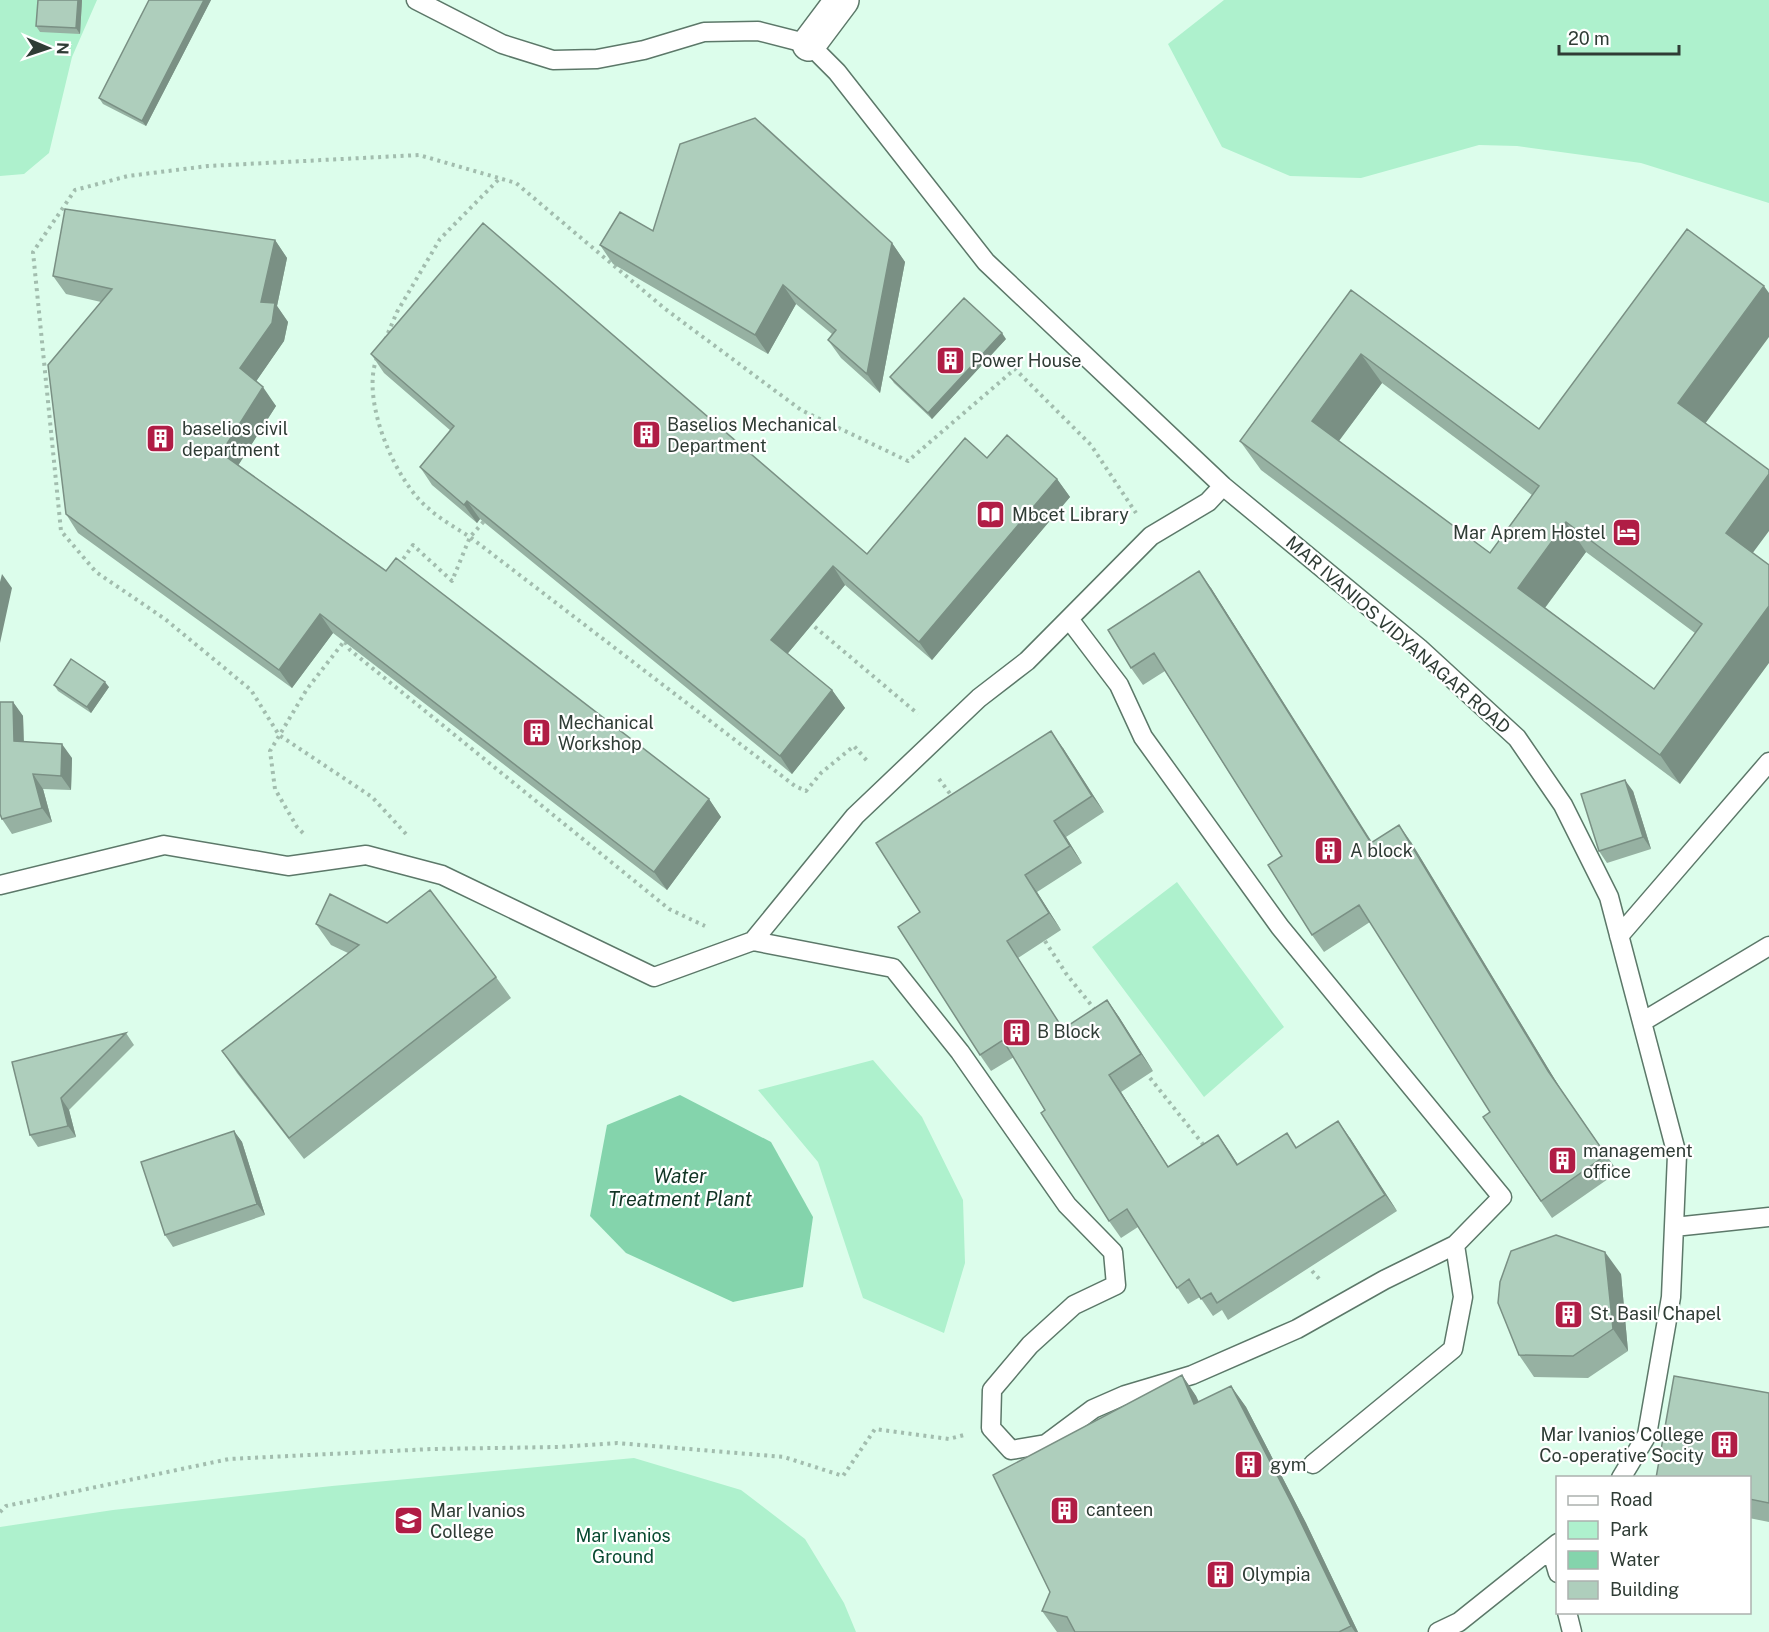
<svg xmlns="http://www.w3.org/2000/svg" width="1769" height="1632" viewBox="0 0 1769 1632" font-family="'Public Sans',sans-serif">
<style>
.green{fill:#aef1cd}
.water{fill:#84d4ac}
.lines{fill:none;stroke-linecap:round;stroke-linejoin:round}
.lane-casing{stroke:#5c7869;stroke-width:21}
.street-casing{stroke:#5c7869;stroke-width:36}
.path{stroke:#a2bdae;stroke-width:4;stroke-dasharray:3 4.5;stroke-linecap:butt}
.lane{stroke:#fff;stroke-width:18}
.street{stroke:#fff;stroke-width:33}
.wall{fill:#96b1a2;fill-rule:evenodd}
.shaded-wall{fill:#7a9084}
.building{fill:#aecebc;stroke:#7a9084;stroke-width:1.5;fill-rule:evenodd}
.labels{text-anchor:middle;stroke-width:4.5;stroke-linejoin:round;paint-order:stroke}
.poi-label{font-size:18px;fill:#2f3c35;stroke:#fff;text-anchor:start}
.street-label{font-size:18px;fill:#2f3c35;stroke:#fff}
.park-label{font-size:18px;fill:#084a31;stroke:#fff}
.water-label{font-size:20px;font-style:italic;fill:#123525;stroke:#fff}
</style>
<rect width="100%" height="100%" fill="#dcfdeb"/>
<path class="green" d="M0,0H97L72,57L49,153L24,174L0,176Z
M1224,0H1769V203L1641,163L1517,146L1479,145L1361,178L1290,176L1222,147L1168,44Z
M1177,882L1284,1027L1204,1097L1092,947Z
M873,1060L922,1117L963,1200L965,1263L944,1333L863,1298L818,1162L758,1090Z
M634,1458L741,1490L805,1539L844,1603L856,1632H0V1527L113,1510L332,1486Z"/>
<path class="water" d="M680,1095L771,1142L813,1217L803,1287L733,1302L626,1253L590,1216L607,1125Z"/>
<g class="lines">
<defs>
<path id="lane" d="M416,0L502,44L553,60L597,59L644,50L704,32L758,31L809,44L837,72L986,262L1223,486L1419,648L1517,738L1563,805L1609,897L1677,1155L1671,1297L1647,1435L1621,1478
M1069,619L1119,685L1143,737L1280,927L1502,1197L1455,1245L1463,1297L1453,1349L1313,1464
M0,885L164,845L288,866L366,855L442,875L654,977L753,941L855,816L979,698L1027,661L1151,536L1208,502L1223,486
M1619,936L1769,762
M753,941L893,968L960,1052L1067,1205L1113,1252L1116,1285L1074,1305L1030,1345L992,1390L991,1428L1011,1450L1046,1444L1093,1409L1125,1395L1192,1375L1297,1329L1384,1280L1455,1245
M1642,1022L1769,946
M1674,1227L1769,1217
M1551,1549L1558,1573
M1567,1612L1572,1632
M1438,1632L1459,1622L1558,1543"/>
<path id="street" d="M809,44L842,0"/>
</defs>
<use href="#lane" class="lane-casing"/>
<use href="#street" class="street-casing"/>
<path class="path" d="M385,340L397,312L440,239L500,178
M377,358C360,399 395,481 428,508C440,519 456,528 470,537L795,786L806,791L821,773L854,746L869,763
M399,565L413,545L452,581L470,537L486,519
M809,622L918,714
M345,642L350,650L669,909L705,926
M939,779L954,799
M303,833L297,827L275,789L270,751L307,689L346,639
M406,834L372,797L279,735L251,690L165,619L96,572L61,531L33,252L75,190L128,176L208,166L419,155L516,183L664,308L801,410L908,461L1015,369L1091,445L1136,513
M1045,941L1067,975L1096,1011
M1150,1078L1206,1148
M1312,1271L1322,1282
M0,1512L6,1506L229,1459L431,1449L558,1447L617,1443L784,1457L843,1476L875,1429L949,1439L964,1435"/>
<use href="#lane" class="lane"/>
<use href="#street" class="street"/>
</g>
<path class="wall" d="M82,0L80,34L40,32L36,26Z
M149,0H211L146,126L103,104L99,98Z
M653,231L892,243L905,262L880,393L841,358L828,340L832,334L796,304L768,354L613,264L600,245Z
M275,240L287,258L277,306L288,322L284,341L256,381L276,406L238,465L709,799L721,817L667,890L333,633L292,688L78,533L66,514L101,302L66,294L53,276Z
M1351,290L1539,429L1706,423L1753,553L1680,784L1261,470L1240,441ZM1382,383L1532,495L1490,553L1339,441ZM1586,552L1695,633L1654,689L1545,608Z
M1006,339L932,419L894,383L890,377Z
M371,354L867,554L987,458L1057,479L1070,497L932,660L845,585L787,654L832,690L845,708L792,774L480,519L477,523L432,485L420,467L451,431L384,373Z
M1211,588L1372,842H1411L1560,1088L1618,1172L1552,1218L1483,1117L1490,1112L1370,922L1324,952L1312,935L1282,856L1165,671L1143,685L1131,668Z
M54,685L109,687L91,713L58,691Z
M13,702L23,716L24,742L72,758L71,790L43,789L52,822L12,834L2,819Z
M1063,748L1104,812L1066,837L1082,863L1037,892L1061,930L1018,958L1063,1029L1107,1000L1119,1017L1153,1071L1121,1092L1168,1167L1218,1135L1238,1165L1287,1133L1297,1148L1350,1138L1397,1211L1228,1320L1222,1310L1213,1316L1200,1297L1188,1304L1138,1227L1121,1238L1109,1221L1014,1057L991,1071L980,1055L920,912Z
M1633,791L1651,849L1607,863L1599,851Z
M387,923L496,977L511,998L304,1159L237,1073L222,1051L348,953L331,945L316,924Z
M126,1033L134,1045L69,1110L76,1137L38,1147L30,1135L12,1062Z
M234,1131L242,1142L265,1215L173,1247L165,1235Z
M1621,1274L1628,1351L1588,1378L1534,1377L1519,1355Z
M1182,1375L1196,1396L1199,1402L1231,1386L1246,1407L1306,1523L1358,1632H1057L1042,1611Z
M1769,1393V1522L1749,1518V1478Z"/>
<path class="shaded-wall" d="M78,0H82L80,34L76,28Z
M204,0H211L146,126L142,121Z
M275,240L287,258L277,306L288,322L284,341L253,386L240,368L261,302Z
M892,243L905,262L880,393L867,374Z
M783,285L796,304L768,354L755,335Z
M1764,286L1769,293V337L1699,432L1678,403Z
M1002,333L1006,339L932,419L928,413Z
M1361,354L1382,383L1332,450L1312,421Z
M263,387L276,406L234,472L221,453Z
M1769,474V531L1746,562L1726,533Z
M1057,479L1070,497L932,660L919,642Z
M467,501L480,519L477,523L464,505Z
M1566,522L1586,552L1538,617L1518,588Z
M833,566L845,585L784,658L771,640Z
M1199,571L1211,588L1383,860L1371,843Z
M2,574L12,588L0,643V582Z
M1769,606V663L1680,784L1660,755Z
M320,614L333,633L292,688L279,670Z
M105,682L109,687L91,713L87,707Z
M832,690L845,708L792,774L780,756Z
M13,702L23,716L24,756L14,741Z
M1051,731L1063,748L1104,812L1092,796Z
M62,744L72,758L71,790L61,776Z
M33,774L43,789L52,822L42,808Z
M1625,780L1633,791L1651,849L1643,837Z
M709,799L721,817L667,890L654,872Z
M1054,821L1066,837L1082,863L1070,846Z
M1399,825L1411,842L1560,1088L1618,1172L1548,1071Z
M1025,875L1037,892L1061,930L1049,913Z
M1107,1000L1119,1017L1153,1071L1141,1054Z
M1109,1075L1121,1092L1179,1184L1168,1167Z
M61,1098L69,1110L76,1137L68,1126Z
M1338,1121L1350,1138L1397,1211L1385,1195Z
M234,1131L242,1142L265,1215L257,1204Z
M1218,1135L1230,1152L1249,1182L1237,1165Z
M1605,1252L1621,1274L1628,1351L1613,1329Z
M1182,1375L1196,1396L1209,1426L1194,1404Z
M1231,1386L1246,1407L1306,1523L1358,1632H1355L1351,1626Z"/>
<path class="building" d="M38,0H78L76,28L36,26Z
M149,0H204L142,121L99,98Z
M755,118L892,243L867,374L828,340L836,330L783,285L755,335L600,245L620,212L653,231L680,144Z
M65,209L275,240L261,302L275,303L272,323L240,368L263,387L221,453L386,571L396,558L709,799L654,872L320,614L279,670L66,514L48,365L112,289L53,276Z
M483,223L867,554L965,438L987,458L1007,435L1057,479L919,642L833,566L771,640L832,690L780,756L467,501L464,505L420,467L454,426L371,354Z
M1687,229L1764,286L1678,403L1769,470V474L1726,533L1769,565V606L1660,755L1240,441L1351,290L1539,429ZM1361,354L1539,486L1490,553L1312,421ZM1566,522L1702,624L1654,689L1518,588Z
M964,298L1002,333L928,413L890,377Z
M1199,571L1371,843L1399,825L1548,1071L1606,1155L1541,1201L1483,1117L1490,1112L1359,905L1312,935L1268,865L1282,856L1154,653L1131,668L1108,630Z
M71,659L105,682L87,707L54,685Z
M0,702H13L14,741L62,744L61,776L33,774L42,808L2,819L0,814Z
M1051,731L1092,796L1054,821L1070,846L1025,875L1049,913L1007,941L1063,1029L1107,1000L1141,1054L1109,1075L1168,1167L1218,1135L1237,1165L1287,1133L1296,1148L1338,1121L1385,1195L1217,1303L1211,1293L1201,1299L1189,1279L1177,1288L1127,1209L1109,1221L1041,1113L1045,1110L1003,1040L980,1055L898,927L920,912L876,843Z
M1625,780L1643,837L1599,851L1581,794Z
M430,890L496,977L289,1138L222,1051L359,945L316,924L330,894L387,923Z
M126,1033L61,1098L68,1126L30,1135L12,1062Z
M234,1131L257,1204L165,1235L141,1162Z
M1556,1235L1605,1252L1613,1329L1573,1356L1519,1355L1498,1303L1500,1282L1511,1251Z
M1182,1375L1194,1404L1231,1386L1291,1502L1351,1626L1339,1632H1075L1067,1617L1042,1611L1050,1592L993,1475Z
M1674,1376L1769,1393V1503L1749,1499V1478H1656Z"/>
<defs>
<symbol id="building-square" viewBox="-11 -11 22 22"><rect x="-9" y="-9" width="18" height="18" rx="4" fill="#b01d45" stroke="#fff"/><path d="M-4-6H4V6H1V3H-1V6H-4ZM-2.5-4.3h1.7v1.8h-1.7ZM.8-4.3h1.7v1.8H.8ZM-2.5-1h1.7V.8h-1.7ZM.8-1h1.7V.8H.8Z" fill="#fff"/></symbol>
<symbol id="library-square" viewBox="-11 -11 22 22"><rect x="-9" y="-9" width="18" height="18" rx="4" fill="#b01d45" stroke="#fff"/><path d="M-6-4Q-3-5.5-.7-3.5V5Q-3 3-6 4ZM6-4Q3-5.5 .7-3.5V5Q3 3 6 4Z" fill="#fff"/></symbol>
<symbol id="hotel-square" viewBox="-11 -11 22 22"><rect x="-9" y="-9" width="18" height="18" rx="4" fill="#b01d45" stroke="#fff"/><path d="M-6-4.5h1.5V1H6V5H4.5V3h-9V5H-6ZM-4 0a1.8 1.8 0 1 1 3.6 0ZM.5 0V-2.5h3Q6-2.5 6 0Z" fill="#fff"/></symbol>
<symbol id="university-square" viewBox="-11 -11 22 22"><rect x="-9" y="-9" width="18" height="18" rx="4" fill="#b01d45" stroke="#fff"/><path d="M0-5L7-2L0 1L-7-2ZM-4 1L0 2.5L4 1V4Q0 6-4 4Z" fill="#fff"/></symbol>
</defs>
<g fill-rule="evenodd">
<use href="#building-square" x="934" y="344" width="33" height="33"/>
<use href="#building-square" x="630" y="418" width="33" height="33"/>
<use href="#building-square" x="144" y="422" width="33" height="33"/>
<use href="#library-square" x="974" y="498" width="33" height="33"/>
<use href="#hotel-square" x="1610" y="516" width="33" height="33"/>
<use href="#building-square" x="520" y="716" width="33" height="33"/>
<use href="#building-square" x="1312" y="834" width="33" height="33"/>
<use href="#building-square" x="1000" y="1016" width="33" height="33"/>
<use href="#building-square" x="1546" y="1144" width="33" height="33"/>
<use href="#building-square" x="1552" y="1298" width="33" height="33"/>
<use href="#building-square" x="1708" y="1428" width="33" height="33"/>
<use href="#building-square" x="1232" y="1448" width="33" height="33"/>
<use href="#building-square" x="1048" y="1494" width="33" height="33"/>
<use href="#university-square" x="392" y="1504" width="33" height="33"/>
<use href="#building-square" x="1204" y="1558" width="33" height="33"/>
</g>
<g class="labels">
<g class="poi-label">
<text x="971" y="367">Power House</text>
<text x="667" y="431">Baselios Mechanical<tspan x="667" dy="21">Department</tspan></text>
<text x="182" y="435">baselios civil<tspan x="182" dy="21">department</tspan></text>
<text x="1012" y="521">Mbcet Library</text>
<text x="1606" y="539" text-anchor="end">Mar Aprem Hostel</text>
<text x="558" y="729">Mechanical<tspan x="558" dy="21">Workshop</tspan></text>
<text x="1350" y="857">A block</text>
<text x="1037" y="1038">B Block</text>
<text x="1583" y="1157">management<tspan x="1583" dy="21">office</tspan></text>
<text x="1590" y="1320">St. Basil Chapel</text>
<text x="1704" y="1441" text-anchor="end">Mar Ivanios College<tspan x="1704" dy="21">Co-operative Socity</tspan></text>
<text x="1270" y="1471">gym</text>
<text x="1086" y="1516">canteen</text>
<text x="430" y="1517">Mar Ivanios<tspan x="430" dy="21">College</tspan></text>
<text x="1242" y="1581">Olympia</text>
</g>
<g class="street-label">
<text transform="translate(1398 635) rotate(41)" y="6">MAR IVANIOS VIDYANAGAR ROAD</text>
</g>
<g class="park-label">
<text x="623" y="1542">Mar Ivanios<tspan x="623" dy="21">Ground</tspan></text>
</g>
<g class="water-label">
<text x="680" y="1183">Water<tspan x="680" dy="23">Treatment Plant</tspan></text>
</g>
</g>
<rect x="1556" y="1476" width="195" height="138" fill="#ffffff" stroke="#acb1ae" stroke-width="1.5"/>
<rect x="1568" y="1496" width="30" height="9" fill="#ffffff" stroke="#acb1ae" stroke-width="1.5"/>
<text x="1610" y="1506" font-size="18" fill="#2f3c35">Road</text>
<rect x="1568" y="1521" width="30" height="18" fill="#aef1cd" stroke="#acb1ae" stroke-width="1.5"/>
<text x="1610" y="1536" font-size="18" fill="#2f3c35">Park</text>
<rect x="1568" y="1551" width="30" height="18" fill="#84d4ac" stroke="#acb1ae" stroke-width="1.5"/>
<text x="1610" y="1566" font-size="18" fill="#2f3c35">Water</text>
<rect x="1568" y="1581" width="30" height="18" fill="#aecebc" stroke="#acb1ae" stroke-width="1.5"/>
<text x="1610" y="1596" font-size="18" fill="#2f3c35">Building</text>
<g transform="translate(48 48) rotate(92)" stroke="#ffffff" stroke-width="4.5" paint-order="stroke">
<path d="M0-4.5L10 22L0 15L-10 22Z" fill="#2f3c35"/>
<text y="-9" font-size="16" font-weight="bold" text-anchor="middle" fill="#2f3c35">N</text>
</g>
<path d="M1559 45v9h120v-9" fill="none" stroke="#2f3c35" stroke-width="3"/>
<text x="1568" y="45" font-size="18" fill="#2f3c35" stroke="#ffffff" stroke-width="4.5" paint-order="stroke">20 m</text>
</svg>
